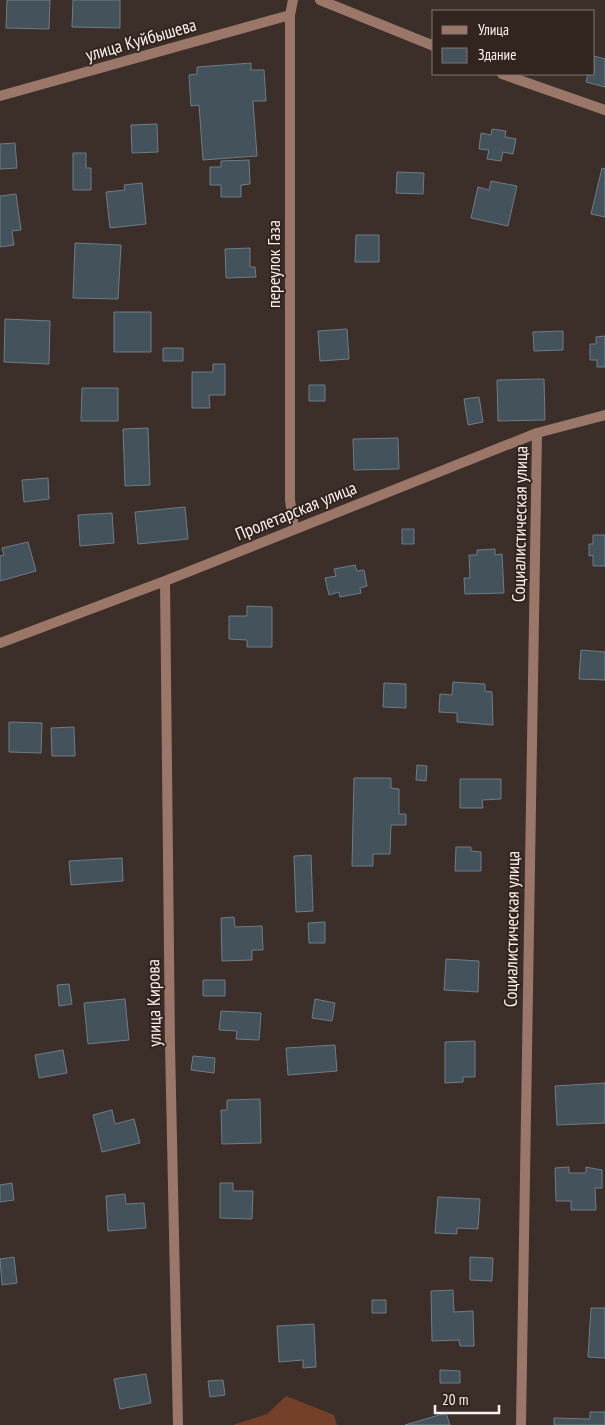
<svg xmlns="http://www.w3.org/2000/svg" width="605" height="1425" viewBox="0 0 605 1425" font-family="'PT Sans Narrow',sans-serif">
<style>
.green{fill:#754029}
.building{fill:#43525b;stroke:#6e7d87}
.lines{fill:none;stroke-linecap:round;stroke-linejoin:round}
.minor{stroke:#9b7769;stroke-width:10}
.labels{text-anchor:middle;stroke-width:4;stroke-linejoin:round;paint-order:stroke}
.street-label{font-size:18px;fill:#fbf1ed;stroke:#32241e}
</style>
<rect width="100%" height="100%" fill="#3c2e28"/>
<path class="green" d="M286,1396L334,1415L337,1425H233L267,1414Z"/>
<path class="building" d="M7,0H50L49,29L6,28Z
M73,0H120V28L72,27Z
M594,56L605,59V87L586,82L588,74H594Z
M251,63V70H264L266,101H253L257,156L203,160L199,105L191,106L189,75L197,74V67Z
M157,124L158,152L132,153L131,125Z
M492,129L506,131L505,137L516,139L513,154L503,152L501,161L487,159L489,150L479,149L481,133L491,135Z
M15,143L17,168L0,169V144Z
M73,153H86V168H91V190H73Z
M249,160L250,184L241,185V197H221V185H210V167H221V161Z
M602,168L605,169V217L591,214Z
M397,172L424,173L423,194L396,193Z
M491,181L517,186L508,226L471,218L478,187L489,190Z
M142,183L146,224L110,228L106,192L125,190L124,185Z
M16,194L21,230L12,231L14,245L0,247V196Z
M356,235H379V262H355Z
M75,243L121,245L118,299L73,298Z
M250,248V267H255L256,277L226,278L225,249Z
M114,312H151V352H114Z
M5,319L50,321L49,364L4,362Z
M347,329L349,359L320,361L318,331Z
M563,331V350L534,351L533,332Z
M605,336V367H597V360H590V344H596V337Z
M163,348H183V361H163Z
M213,364H225V395H209L210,408H192V372H213Z
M544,379L545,420L498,421L497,380Z
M309,385H325V401H309Z
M82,388H118V421H81Z
M479,397L483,422L468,425L464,399Z
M148,428L150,485L125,486L123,429Z
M398,438L399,469L354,470L353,439Z
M48,478L49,499L24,502L22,480Z
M185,507L188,539L138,544L135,512Z
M112,513L114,543L80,546L78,515Z
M402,529H414V544H402Z
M593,535H605V566H593V555L589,556V544H593Z
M28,542L36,571L0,581V556L4,555L2,548Z
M495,549V555L502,554L504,593L465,594L464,578H470L469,555H477V550Z
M355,565L357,571L364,570L367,586L360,588L361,593L340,597L339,592L329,595L325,578L336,576L334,569Z
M247,606L272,607V647H247V640L229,639V616H247Z
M581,650L605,652V680L579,679Z
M453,682L485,684V691L492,692L493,725L457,722V713L439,712L440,694L452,695Z
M384,683L406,684V708L383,707Z
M9,722L42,723L41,753L9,752Z
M74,727L75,756H52L51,728Z
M417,765L427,766L426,781L416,780Z
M354,778H391V788L399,789V814H406V825H391L390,854H373V866H352Z
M460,779H501V799L482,800L483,808H460Z
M456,847H471V851L481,852V871H455Z
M311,855L313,911L296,912L294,856Z
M122,858L123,881L71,885L69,861Z
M234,917L235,927L262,926L263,950H252V960L222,961L221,918Z
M325,922V943H309L308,923Z
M446,959L479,961L478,992L444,990Z
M203,980H225V996H203Z
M69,984L72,1004L59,1006L57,985Z
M125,999L129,1040L88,1044L84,1003Z
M315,999L335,1003L332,1021L312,1018Z
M221,1011L261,1013L259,1040L236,1039L237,1031L219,1030Z
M475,1041V1077H463V1082L445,1083V1042Z
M335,1045L337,1071L288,1075L286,1048Z
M63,1050L67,1073L39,1078L35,1055Z
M193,1056L215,1058L214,1073L191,1070Z
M605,1083V1123L557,1125L555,1086Z
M260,1099L261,1143L222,1144L221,1110H227V1100Z
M112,1110L115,1124L134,1119L140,1143L102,1152L93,1115Z
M569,1167V1173H586V1167L602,1170V1188H595L596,1210H571V1201H556L555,1168Z
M12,1183L14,1200L0,1202V1185Z
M220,1183H233V1191H253L252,1219L220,1218Z
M125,1194L126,1204L144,1203L146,1228L108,1231L106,1196Z
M438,1197L480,1199L478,1229L457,1228V1234L435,1233Z
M14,1257L17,1283L2,1285L0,1259Z
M470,1257L493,1258L492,1281L470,1280Z
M453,1290L454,1312L473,1311L474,1346H460L459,1340L432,1341L431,1291Z
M372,1300H386V1313H372Z
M591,1308H605V1358L588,1357Z
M314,1324L316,1367L303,1368V1360L279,1362L277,1326Z
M440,1370L460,1371V1383H440Z
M146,1374L151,1403L120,1409L114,1379Z
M223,1380L225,1395L210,1397L208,1381Z
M590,1412H605V1425H554V1418L590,1419Z
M446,1413L450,1425H405Z"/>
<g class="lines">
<path class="minor" d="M293,0L290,15V500L294,528
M320,0L434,46
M502,74L605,110
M0,96L290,15
M165,581L170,1044L178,1425
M0,643L165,581L537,433L605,415
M521,1425L537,433"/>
</g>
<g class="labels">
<g class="street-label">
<text transform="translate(141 40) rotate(-16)" y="6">улица Куйбышева</text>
<text transform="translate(274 264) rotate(-90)" y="6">переулок Газа</text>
<text transform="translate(296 511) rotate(-22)" y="6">Пролетарская улица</text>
<text transform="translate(520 524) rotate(-89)" y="6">Социалистическая улица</text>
<text transform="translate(512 929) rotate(-89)" y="6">Социалистическая улица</text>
<text transform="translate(154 1003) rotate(-91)" y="6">улица Кирова</text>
</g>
</g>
<rect x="432" y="10" width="162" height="65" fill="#32241e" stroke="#827671"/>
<rect x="442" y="26" width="25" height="8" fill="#9b7769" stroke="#827671"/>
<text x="478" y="35" font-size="15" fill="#fbf1ed">Улица</text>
<rect x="442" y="48" width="25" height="15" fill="#43525b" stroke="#827671"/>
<text x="478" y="60" font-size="15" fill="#fbf1ed">Здание</text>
<path d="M435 1405v8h64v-8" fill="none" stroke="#fbf1ed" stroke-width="2.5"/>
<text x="442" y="1405" font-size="15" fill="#fbf1ed" stroke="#32241e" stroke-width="4" paint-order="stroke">20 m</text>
</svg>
